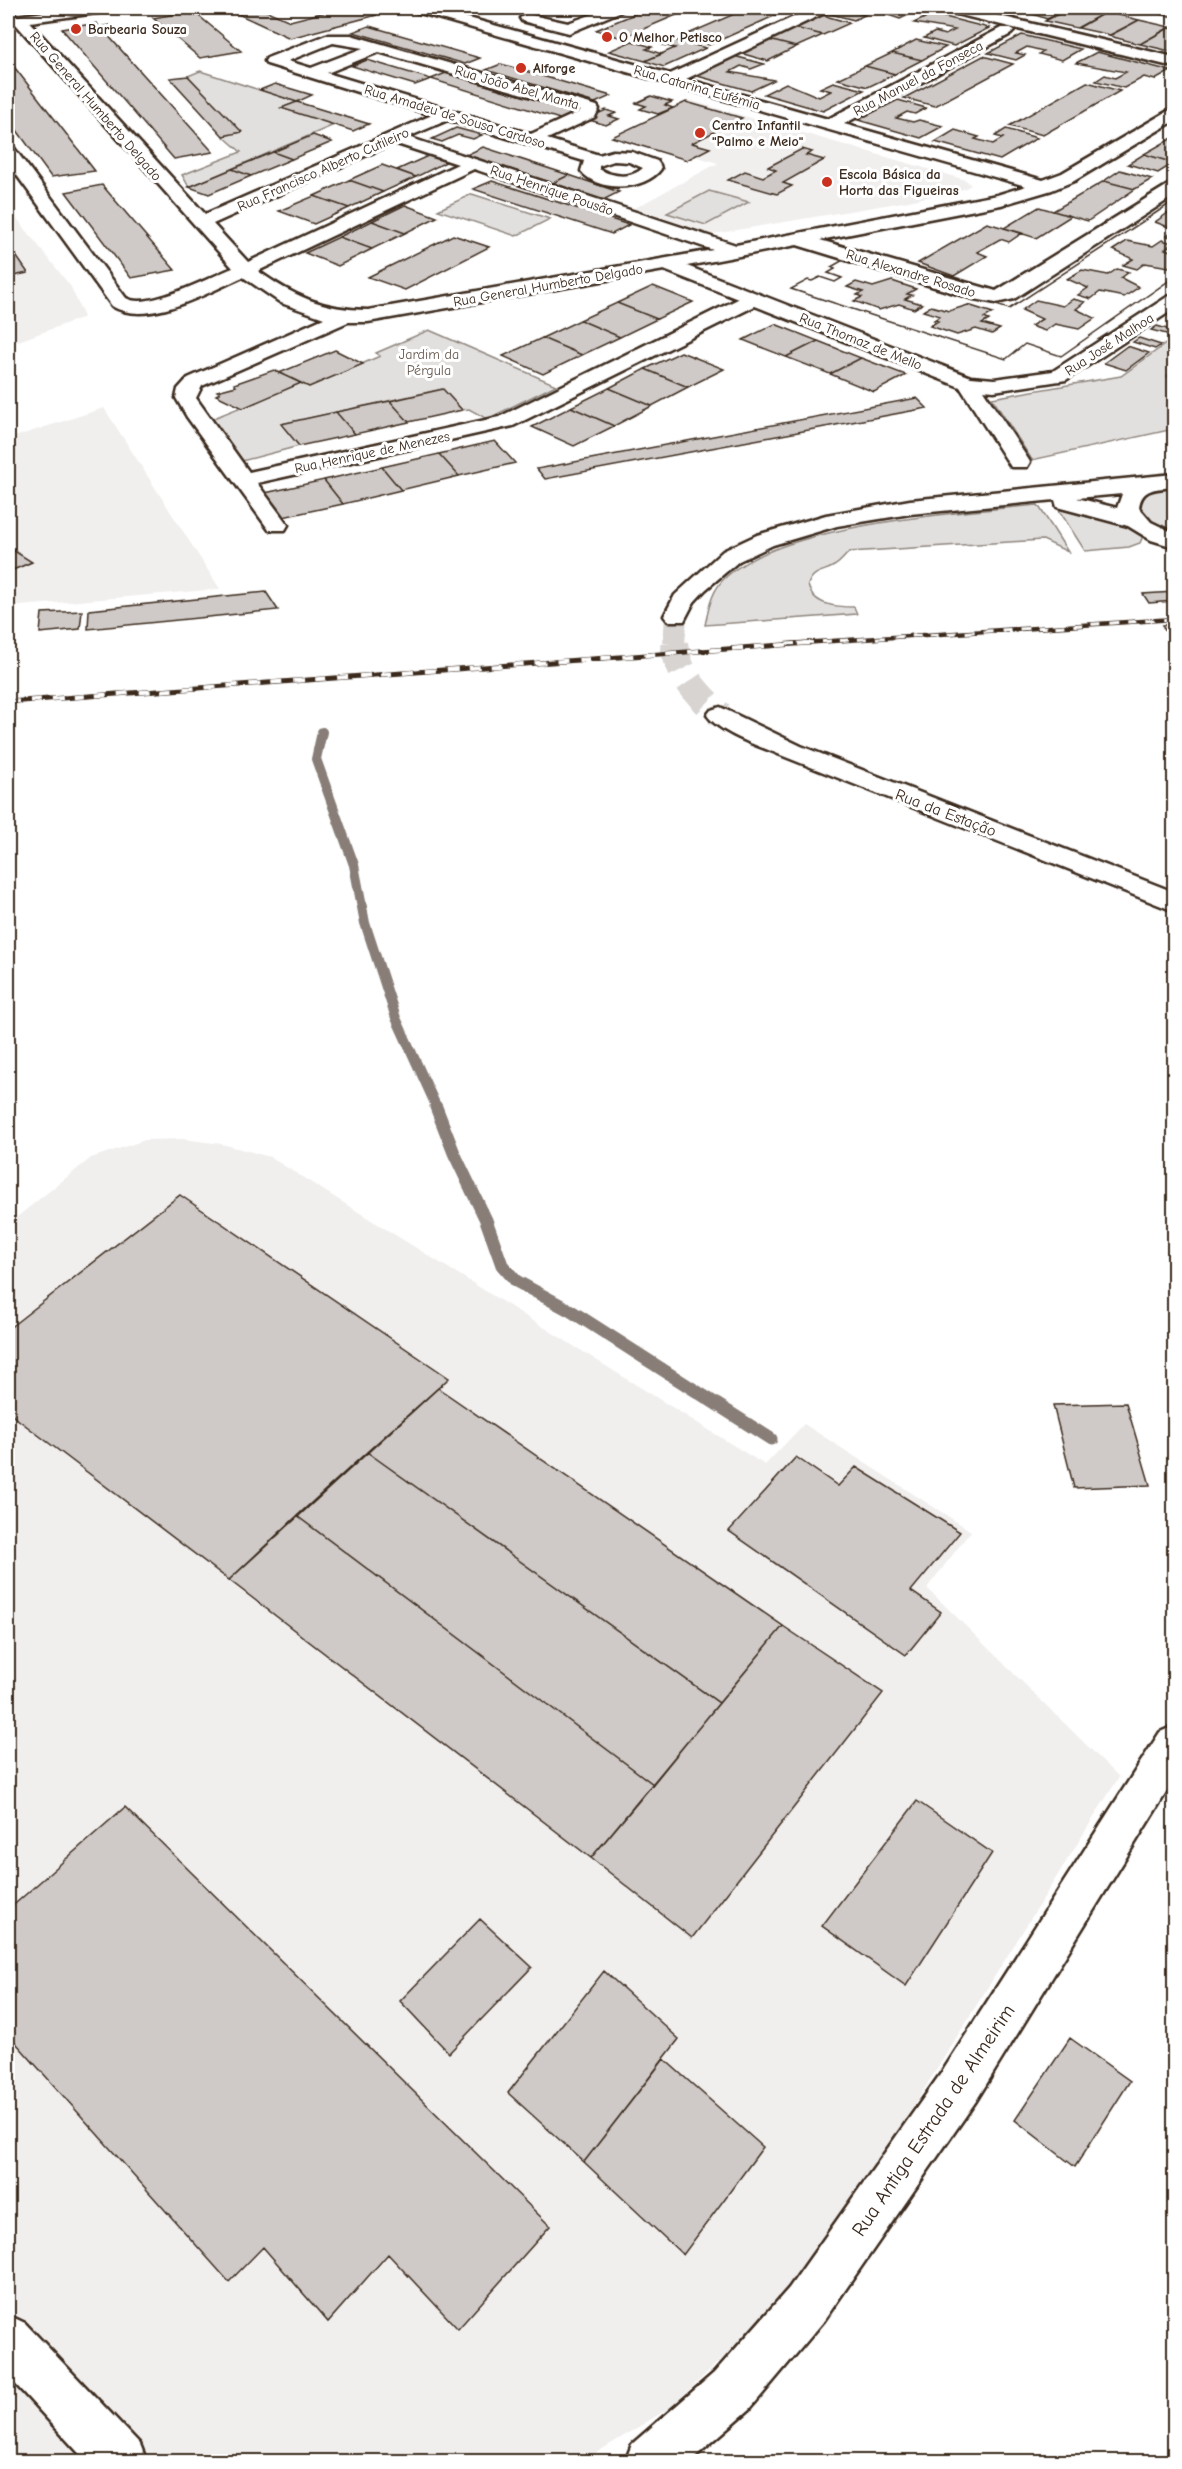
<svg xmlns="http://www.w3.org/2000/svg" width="1182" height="2469" viewBox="0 0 1182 2469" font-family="'Comic Neue',sans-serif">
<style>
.built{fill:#f1efee}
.green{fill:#e2e0de;stroke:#8e857e;stroke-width:1.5}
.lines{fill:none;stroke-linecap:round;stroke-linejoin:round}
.stream-far1{stroke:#887e77;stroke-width:10}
.stream{stroke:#887e77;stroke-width:13}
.building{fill:#cfcac7;stroke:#3b2a1e;stroke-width:1.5;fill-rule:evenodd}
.secondary-tunnel-far1{stroke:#d8d4d2;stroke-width:22;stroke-dasharray:22 10;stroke-linecap:butt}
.secondary-tunnel{stroke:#d8d4d2;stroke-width:28;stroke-dasharray:28 14;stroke-linecap:butt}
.street-casing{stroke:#3b2a1e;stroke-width:5}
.secondary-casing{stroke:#3b2a1e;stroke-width:5}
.street{fill:#fff;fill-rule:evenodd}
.secondary{fill:#fff;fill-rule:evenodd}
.rail-far1-casing{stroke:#3b2a1e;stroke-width:4.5}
.rail-casing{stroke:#3b2a1e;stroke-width:5}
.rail-far1{stroke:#fff;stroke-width:3;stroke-dasharray:9;stroke-linecap:butt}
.rail{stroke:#fff;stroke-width:4;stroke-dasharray:11;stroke-linecap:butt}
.poi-dot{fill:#c8321e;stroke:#fff;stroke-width:2}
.labels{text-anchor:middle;stroke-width:6;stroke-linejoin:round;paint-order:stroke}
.far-poi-label{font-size:14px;font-weight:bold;fill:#3b2a1e;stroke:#fff;text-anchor:start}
.far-street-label{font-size:14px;fill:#3b2a1e;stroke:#fff}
.far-park-label{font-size:14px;fill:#65584e;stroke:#fff}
.street-label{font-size:16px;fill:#3b2a1e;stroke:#fff}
.near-street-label{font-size:20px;fill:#3b2a1e;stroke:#fff}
</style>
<rect width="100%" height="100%" fill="#fff"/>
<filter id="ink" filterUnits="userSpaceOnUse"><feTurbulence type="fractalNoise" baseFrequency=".0167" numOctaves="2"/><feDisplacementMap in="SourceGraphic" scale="12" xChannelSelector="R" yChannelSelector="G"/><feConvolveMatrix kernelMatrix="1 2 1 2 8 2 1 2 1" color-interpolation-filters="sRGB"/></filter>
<g filter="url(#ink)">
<path class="built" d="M8,8H72L8,18Z
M689,100L966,180L971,185L964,189L909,201L708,235L633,209L718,163L694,156L687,160L612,137Z
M8,207L71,287L84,317L8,345Z
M104,408L220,589L8,607V439Z
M183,1139L222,1144L270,1157L765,1465L804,1424L971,1531L927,1588L1119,1777L875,2168L773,2310L671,2407L583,2461L8,2462V1224L91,1158L145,1140Z"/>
<path class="green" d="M200,71L297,102L282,108L334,125L189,187L182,175L241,152L223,136L241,132L188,76Z
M709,191L749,202L706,225L667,213Z
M472,194L550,219L516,236L438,210Z
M429,330L556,385L487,419L469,409L462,410L442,389L282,424L299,446L242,461L211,419L301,383L309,387L380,356L376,353Z
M1174,338V370L1167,376L1174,386V429L1032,460L992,398L1121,376Z
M1174,486V535L1158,529L1136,511L1137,503L1150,488Z
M1055,504L1100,512L1140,531L1143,536L1140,543L1129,547L1085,551Z
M1038,505L1068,552L1043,540L849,552C844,557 840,563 834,566C823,573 813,570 808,585C813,606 837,607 854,607L857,614L705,625C709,606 712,589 727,576C785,524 960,512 1038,505Z"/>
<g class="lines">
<path class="stream-far1" d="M322,732L316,759L354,865L365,923L396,1018L437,1108"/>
<path class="stream" d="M436,1107L454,1153L486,1220L502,1265L516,1281L571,1311L771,1439"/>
</g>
<path class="building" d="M225,8H260L290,21L341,8L377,15L290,38Z
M649,8H693L622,38L596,30Z
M748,8H792L709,45L681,37Z
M840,8H910L919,10L900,19L867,8L857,13L865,15L854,20L827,13Z
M1021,8H1070L1047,19L1018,9Z
M1070,8H1087L1106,12L1077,28L1045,21Z
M1134,8H1174V17Z
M193,11L241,51L200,58L153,18Z
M1106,12L1139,20L1110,35L1078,28Z
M933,14L989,28L954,46L924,38L935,32L945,35L955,30L914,23Z
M822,15L850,23L823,35L795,28Z
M1139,20L1170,27L1140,44L1109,36Z
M97,23L99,27L110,25L114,31L105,32L213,152L174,159L62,29Z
M369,26L480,58L465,64L353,32Z
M795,28L823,35L796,47L769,40Z
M1169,28L1174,29V52L1140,44Z
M1022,35L1081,49L1062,60L1039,54L1043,51L1027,47L1016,53L1025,55L1016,60L988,53Z
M675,40L706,48L664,67L645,61L675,48L663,45Z
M769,40L796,47L768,61L740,53Z
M916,40L946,47L922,60L892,53Z
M632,41L652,47L646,49L662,54L645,61L609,51Z
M1097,52L1171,71L1155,80L1144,77L1124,88L1096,81L1105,75L1115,78L1126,72L1076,63Z
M892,53L922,60L895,74L865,66Z
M734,56L764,64L751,69L741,66L730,72L774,80L751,91L694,75Z
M983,56L1013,64L935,106L904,98Z
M8,59L95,171L51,177L8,118Z
M367,60L431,79L415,85L352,66Z
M501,64L611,96L595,103L486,70Z
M865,66L895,74L868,87L838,79Z
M446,73L582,114L566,121L431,79Z
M188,76L242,132L223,136L170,78Z
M833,82L864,90L823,111L764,94L786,83L819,97L831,91L820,88Z
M1087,82L1120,91L1043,135L1009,126Z
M275,84L312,95L297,102L260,90Z
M651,96L672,102L665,105L673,108L658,114L640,109L646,106L636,103Z
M898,100L926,108L915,114L907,112L896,118L913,122L919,120L943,126L921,138L858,120Z
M297,102L369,124L353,131L281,108Z
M686,102L742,118L692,143L710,148L687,160L612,137Z
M606,110L616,113L609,116L619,119L606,125L586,119Z
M456,128L482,135L473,139L458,135L442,142L432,139Z
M1006,129L1037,138L1000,160L935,142L955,130L979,137L975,139L993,144L1003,138L995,136Z
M313,135L332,142L292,159L273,152Z
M1174,137V163L1144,154Z
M483,147L569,175L553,183L466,155Z
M802,149L812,152L806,155L824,160L783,183L792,186L777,194L728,180L745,171L763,177L776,170L768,167Z
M273,152L292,159L251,176L232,169Z
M1144,154L1174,163L1158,173L1128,164Z
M430,155L448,161L416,177L397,170Z
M382,165L416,177L383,192L349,180Z
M232,169L251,176L209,194L189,187Z
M1120,170L1152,179L1135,189L1104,181Z
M569,175L619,192L603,200L553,183Z
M349,180L383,192L349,208L314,196Z
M492,181L629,225L612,234L473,189Z
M1104,181L1135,189L1088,221L1053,211Z
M102,185L175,270L131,278L66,192Z
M314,196L349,208L314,224L279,211Z
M1174,201V215L1168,213L1155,222L1174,229L1167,236L1174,238V252L1165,249L1173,243L1162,240L1153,246L1127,241L1113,250L1133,259L1123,265L1137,269L1145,263L1169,267L1174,263V277L1061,356L1025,344L1006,359L791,289L808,280L812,281L820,277L835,282L842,278L828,273L835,269L831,267L845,259L1009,309ZM1117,269L1129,272L1121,278L1139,287L1124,297L1100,292L1091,299L1078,295L1088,288L1067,279L1082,270L1108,275ZM892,281L916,289L907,294L912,295L905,299L922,304L914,309L899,304L879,310L854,301L862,297L857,295L863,292L847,287L856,282L873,287ZM1073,299L1085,302L1076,309L1095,318L1079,329L1055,324L1045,331L1031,326L1042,319L1022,310L1036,300L1063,306ZM968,305L993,313L984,318L989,320L982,324L1000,329L992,334L976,329L957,335L930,326L938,321L934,320L940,316L923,311L931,306L949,311Z
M1174,201V277L1061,356L1025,344L1006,359L791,289L808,280L812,281L820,277L835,282L842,278L828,273L835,269L831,267L845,259L1009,309Z
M405,205L437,217L405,233L372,221Z
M1039,207L1071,216L1036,238L1004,228Z
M372,221L405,233L372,249L339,237Z
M987,223L1022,233L1009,242L1000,239L977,252L987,256L954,276L918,263Z
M453,235L489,247L405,290L368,277Z
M339,237L372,249L338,266L305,253Z
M8,244L28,273L8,277Z
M653,286L693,302L657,319L617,303Z
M617,303L657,319L620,337L580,320Z
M580,320L620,337L582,355L542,338Z
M775,324L818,341L786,357L743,340Z
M1157,326L1174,331V336L1151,330Z
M542,338L582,355L543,374L503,356Z
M1139,338L1161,345L1155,349L1133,342Z
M818,341L861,358L830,374L786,357Z
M1127,346L1149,353L1126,370L1104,363Z
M335,350L363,364L309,387L279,373Z
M681,352L724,369L688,387L645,369Z
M861,358L906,375L874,392L830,374Z
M645,369L688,387L652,406L609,388Z
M274,370L301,383L243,408L216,395L220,393L217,391L236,386L234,384Z
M609,388L652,406L614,426L571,407Z
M443,389L462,410L409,422L390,401Z
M917,398L927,408L545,479L537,469Z
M390,401L409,422L355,434L336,412Z
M571,407L614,426L574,446L532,427Z
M336,412L355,434L299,446L281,424Z
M495,441L515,463L459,476L439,454Z
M439,454L459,476L401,490L382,467Z
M382,467L401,490L343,504L324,480Z
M324,480L343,504L283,517L265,493Z
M8,547L32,562L8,572Z
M266,592L278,610L88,629L89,610Z
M1174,592V601L1149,603L1143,594Z
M82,611L80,629L40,633L42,613Z
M1162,625H1174V644H1172Z
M180,1195L449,1378L229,1580L8,1412V1329Z
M438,1388L783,1626L719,1703L367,1452Z
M1126,1403L1150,1485L1074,1488L1053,1405Z
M367,1452L719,1703L653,1784L297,1516Z
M796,1457L838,1486L856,1467L960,1532L911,1591L941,1612L906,1655L729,1531Z
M297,1516L653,1784L591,1858L229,1580Z
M783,1626L883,1693L692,1938L591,1858Z
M917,1801L992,1853L906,1986L822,1926Z
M125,1807L550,2226L458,2329L388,2254L328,2322L263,2247L229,2282L8,2034V1910Z
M480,1919L532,1967L449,2053L400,2001Z
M604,1971L679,2039L584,2162L508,2093Z
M1070,2038L1130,2081L1075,2167L1015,2120Z
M664,2059L763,2147L683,2255L584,2162Z"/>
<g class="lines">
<path class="secondary-tunnel-far1" d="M674,644L676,616"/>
<path class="secondary-tunnel" d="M674,643C677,674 698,695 720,715"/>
<defs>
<path id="street" d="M411,8H433L670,74L813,8H831L829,11L686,79L828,119L1001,28H1011L1014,31L1011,34L844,124L1043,180L1062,173L1168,111L1174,109V121L1074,181L1052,190L1001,205L820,240L996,291L1168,185L1174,184V196L1014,299L996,303L974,299L797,245L687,266L971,377L994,379L1053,371L1167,297L1174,295V309L1066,380L994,391L983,390L1030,462L1027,467H1011L960,387L755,306L513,426L257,483L288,525L285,530H269L187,417L176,398L178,389L188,378L324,318L281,303L243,277C208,292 148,328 112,306L8,163V147L14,148L126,298C147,311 210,277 233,268L14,22L12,19L14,16H24L205,214L432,115L267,64L265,61L267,58L326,35H351L597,106L599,109L595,117L547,139L599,155L613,151L632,152L657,161L660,165L661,169C645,191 598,193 581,171L584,161L448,120L408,137L736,245L997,195L1026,186L413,11ZM333,43L363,48L311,68L288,61ZM379,52L581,111L531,134L327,73ZM394,143L458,164L248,262L213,224ZM614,161L629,162L643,168C631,179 613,177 599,169V166ZM474,169L713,250L368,310C324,310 293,296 258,271ZM664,270L738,299L499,417L249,472L196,398L202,386L348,322H368Z
M610,8H629L569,33L522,21L520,18L527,14L568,23Z
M942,8H966L1174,57V67L944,11Z
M8,2315L25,2323L140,2444L147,2462H87L8,2376Z"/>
<path id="secondary" d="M75,8H111L104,12L8,25V17Z
M1174,474V487C1157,489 1141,487 1139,508L1151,522L1174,533V547L1151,540L1128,526L1057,507L1055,500L910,514L837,526L773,545L739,561L705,590L694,602L684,621H668L664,616L675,595L723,551L757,535L826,515L910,500ZM1122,494L1117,508L1077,498Z
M720,707L801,746L1174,892V911L783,756C762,747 720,734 707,715L711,710Z
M1174,1726V1780L976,2101L823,2322L750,2409L689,2462H625L632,2444L714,2373L789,2288L944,2069L1160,1732Z"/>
</defs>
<use href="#street" class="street-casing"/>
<use href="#secondary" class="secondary-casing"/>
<use href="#street" class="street"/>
<use href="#secondary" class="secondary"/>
<defs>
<path id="rail-far1" d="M786,644L1174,619"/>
<path id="rail" d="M8,702L809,643"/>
</defs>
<use href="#rail-far1" class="rail-far1-casing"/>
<use href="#rail" class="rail-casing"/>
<use href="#rail-far1" class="rail-far1"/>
<use href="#rail" class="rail"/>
</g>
</g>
<g class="poi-dot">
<circle cx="76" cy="29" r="6"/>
<circle cx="607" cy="37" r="6"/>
<circle cx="521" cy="68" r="6"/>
<circle cx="700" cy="133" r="6"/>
<circle cx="827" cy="182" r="6"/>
</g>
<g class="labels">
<g class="far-poi-label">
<text x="88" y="34">Barbearia Souza</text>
<text x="619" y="42">O Melhor Petisco</text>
<text x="533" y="73">Alforge</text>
<text x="712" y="130">Centro Infantil<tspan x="712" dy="16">"Palmo e Meio"</tspan></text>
<text x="839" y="179">Escola Básica da<tspan x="839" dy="16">Horta das Figueiras</tspan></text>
</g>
<g class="far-street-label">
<text transform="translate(918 78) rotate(-28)" y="5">Rua Manuel da Fonseca</text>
<text transform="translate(517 87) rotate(16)" y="5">Rua João Abel Manta</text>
<text transform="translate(697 87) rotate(16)" y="5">Rua Catarina Eufémia</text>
<text transform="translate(96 106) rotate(49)" y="5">Rua General Humberto Delgado</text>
<text transform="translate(455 116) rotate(17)" y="5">Rua Amadeu de Sousa Cardoso</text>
<text transform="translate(323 169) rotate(-24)" y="5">Rua Francisco Alberto Cutileiro</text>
<text transform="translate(552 190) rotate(19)" y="5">Rua Henrique Pousão</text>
<text transform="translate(911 273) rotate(17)" y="5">Rua Alexandre Rosado</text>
<text transform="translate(548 285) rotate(-10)" y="5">Rua General Humberto Delgado</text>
<text transform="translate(861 341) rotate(22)" y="5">Rua Thomaz de Mello</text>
<text transform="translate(1109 344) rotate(-33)" y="5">Rua José Malhoa</text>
<text transform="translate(372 452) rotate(-12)" y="5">Rua Henrique de Menezes</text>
</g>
<g class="far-park-label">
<text x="429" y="359">Jardim da<tspan x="429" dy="16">Pérgula</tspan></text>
</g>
<g class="street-label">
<text transform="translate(946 812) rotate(21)" y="6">Rua da Estação</text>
</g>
<g class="near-street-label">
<text transform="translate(933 2120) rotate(-56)" y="7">Rua Antiga Estrada de Almeirim</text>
</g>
</g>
<rect width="1182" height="2469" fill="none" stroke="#fff" stroke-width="30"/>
<rect x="15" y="15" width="1152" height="2439" fill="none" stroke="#3b2a1e" stroke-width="2" filter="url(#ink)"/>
</svg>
